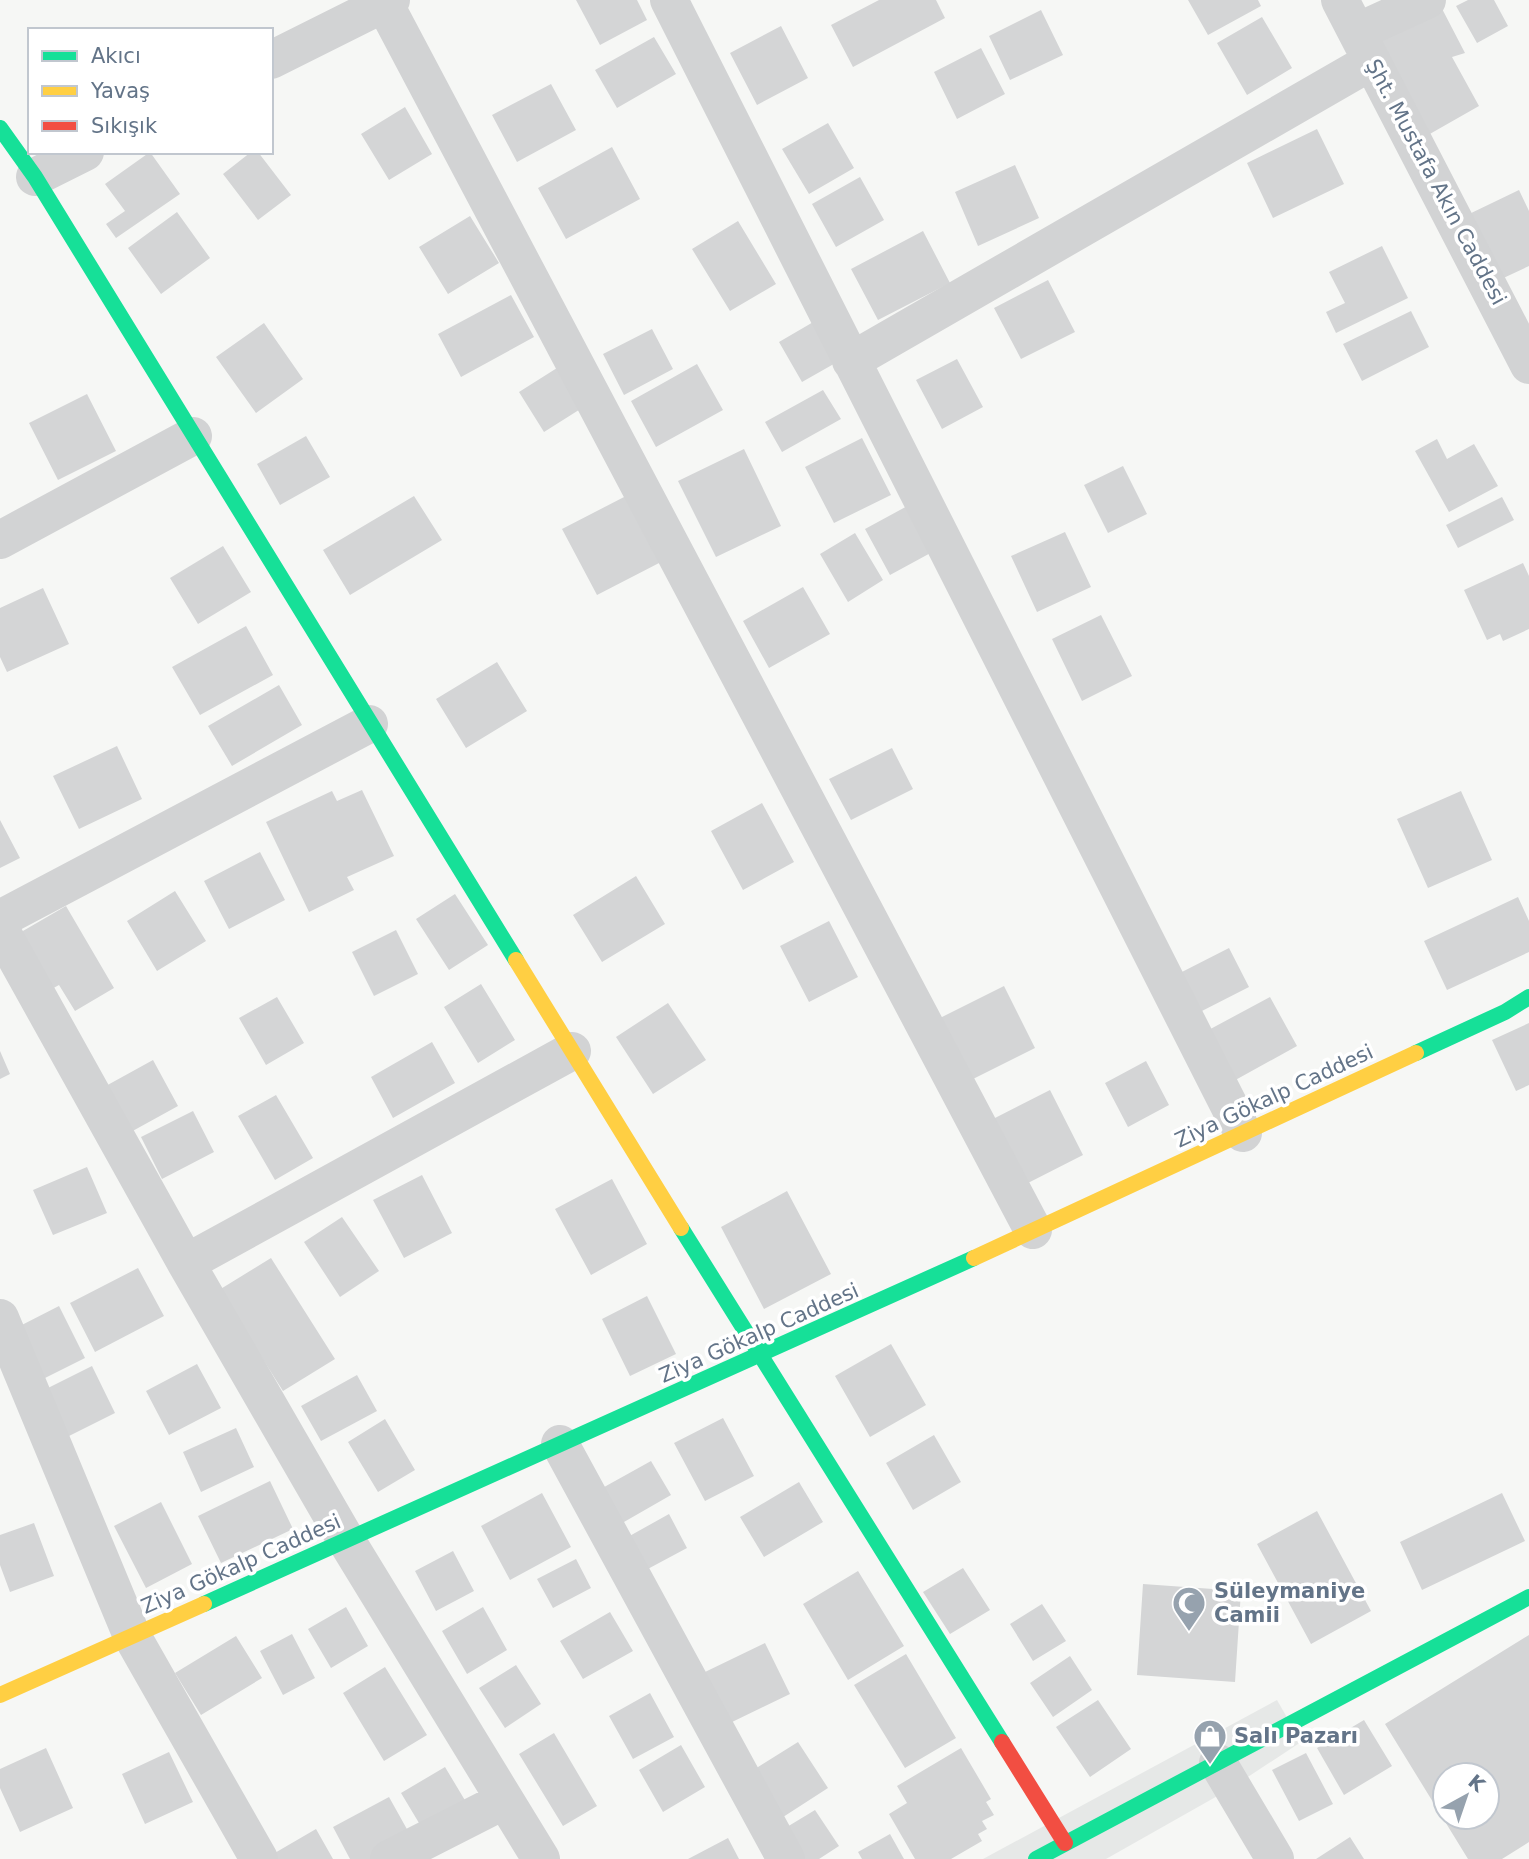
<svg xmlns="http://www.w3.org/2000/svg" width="1529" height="1859" viewBox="0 0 1529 1859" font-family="'DejaVu Sans',sans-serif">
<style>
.built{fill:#e6e8e7}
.building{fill:#d4d5d6;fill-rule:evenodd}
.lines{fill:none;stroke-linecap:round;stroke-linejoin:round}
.street{stroke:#d2d3d4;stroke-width:38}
.fast{stroke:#16e098;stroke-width:16}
.slow{stroke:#ffcf43;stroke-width:16}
.jam{stroke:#f24e42;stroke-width:16}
.labels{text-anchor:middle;stroke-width:7;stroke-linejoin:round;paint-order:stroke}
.street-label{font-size:21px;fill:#637488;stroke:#fff}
.poi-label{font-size:21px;font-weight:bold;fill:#637488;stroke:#fff;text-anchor:start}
</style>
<rect width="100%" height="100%" fill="#f6f7f5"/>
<path class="built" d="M1277,1700L1301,1742L1228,1790L1106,1859H983Z"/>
<path class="building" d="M576,0H637L647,20L600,45Z
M879,0H936L945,18L853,67L831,25Z
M1188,0H1258L1261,6L1208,35Z
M1468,0H1494L1508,26L1477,43L1456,6Z
M1438,1L1465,53L1452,57L1479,106L1428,135L1374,35Z
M1041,10L1063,55L1010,80L989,36Z
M1262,17L1292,68L1247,95L1217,43Z
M781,26L808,78L757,105L730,53Z
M654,37L676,74L617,108L595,70Z
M981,48L1005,94L957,119L934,72Z
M551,84L576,130L517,162L492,115Z
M405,107L432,154L389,180L361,134Z
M828,123L854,168L809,194L782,149Z
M1317,129L1344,184L1273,218L1247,163Z
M612,147L640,199L566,239L538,188Z
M150,152L180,194L116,238L106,224L125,211L105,184Z
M251,152H258L291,195L258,220L223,174Z
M1015,165L1039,218L978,246L955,192Z
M860,177L884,220L836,247L812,204Z
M1519,190L1529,211V266L1497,281L1465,216Z
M177,212L210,258L161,294L128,248Z
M470,216L499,263L448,294L419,247Z
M738,221L776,284L730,311L692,249Z
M923,231L950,283L878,320L851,269Z
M1382,246L1408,298L1336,333L1326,312L1345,303L1329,272Z
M1048,280L1075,332L1021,359L994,308Z
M511,295L534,337L461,377L438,334Z
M1411,311L1429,347L1362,381L1343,344Z
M815,321L839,361L802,382L779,342Z
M264,323L303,379L256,413L216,357Z
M652,329L673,369L624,395L603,354Z
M957,359L983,407L942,429L916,380Z
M697,364L723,410L656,447L631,401Z
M557,368L582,408L544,432L519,392Z
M823,390L841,419L782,452L765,422Z
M87,394L116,451L58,480L29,423Z
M306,436L330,477L280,505L257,464Z
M862,438L891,495L834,523L805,467Z
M1437,439L1447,459L1474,444L1498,486L1449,512L1415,451Z
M744,449L781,526L716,557L678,481Z
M1123,466L1147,514L1108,533L1084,485Z
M414,496L442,540L350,595L323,550Z
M626,496L661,562L597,595L562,529Z
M1502,497L1514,520L1458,548L1446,525Z
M911,504L936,550L890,575L865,529Z
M1065,532L1091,587L1037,612L1011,556Z
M855,533L883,580L848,602L820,554Z
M223,546L251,592L198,624L170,578Z
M1523,563L1529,576V629L1503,641L1500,634L1487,640L1464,590Z
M803,587L830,634L769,668L743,621Z
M43,588L69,644L7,672L0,657V608Z
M1101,615L1132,676L1082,701L1052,639Z
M246,626L273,675L200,715L172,667Z
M497,662L527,711L466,748L436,699Z
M279,685L302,725L232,766L208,726Z
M117,746L142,799L79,829L53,776Z
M892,748L913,789L851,820L829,779Z
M362,790L394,856L347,877L354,890L309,912L266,822L332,791L337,801Z
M1461,791L1492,860L1428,888L1397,819Z
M762,803L794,862L743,890L711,831Z
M0,820L20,858L0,868Z
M260,852L285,900L229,929L204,881Z
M636,876L665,924L602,962L573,915Z
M175,891L206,941L157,971L127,921Z
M455,894L488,945L449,970L416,919Z
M1518,897L1529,921V952L1447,990L1424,941Z
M66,906L114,988L75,1011L59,985L48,991L16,935Z
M829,921L858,977L809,1002L780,946Z
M396,930L418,974L374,996L352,952Z
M1229,948L1249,987L1196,1014L1176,975Z
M481,984L515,1040L478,1063L444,1007Z
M1004,986L1035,1048L971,1080L940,1018Z
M277,997L304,1043L266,1065L239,1018Z
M1270,997L1297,1046L1230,1083L1203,1033Z
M668,1003L706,1060L653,1094L616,1037Z
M1529,1023V1085L1516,1091L1492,1040Z
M432,1042L455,1083L393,1118L371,1077Z
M0,1051L10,1074L0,1079Z
M153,1060L178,1106L129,1133L104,1087Z
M1146,1061L1169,1105L1128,1127L1105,1083Z
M1050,1090L1083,1155L1026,1184L993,1119Z
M276,1095L313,1158L275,1180L238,1116Z
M193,1111L214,1152L162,1179L141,1137Z
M87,1167L107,1213L53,1235L33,1190Z
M422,1175L452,1233L404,1258L373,1200Z
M612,1179L647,1244L591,1275L555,1209Z
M787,1191L831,1274L764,1309L721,1227Z
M342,1217L379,1271L340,1297L304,1242Z
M271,1258L335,1359L283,1391L219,1290Z
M138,1268L164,1316L95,1352L70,1303Z
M647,1296L676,1354L630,1376L602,1319Z
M59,1306L85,1358L41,1380L14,1329Z
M891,1344L926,1405L870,1437L835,1376Z
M197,1364L221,1408L169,1435L146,1391Z
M92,1366L115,1413L67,1437L44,1390Z
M357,1375L377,1411L321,1441L301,1406Z
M723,1418L754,1476L705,1501L674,1443Z
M385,1419L415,1470L378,1492L348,1442Z
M236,1428L254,1467L201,1492L183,1452Z
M934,1435L961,1482L913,1510L886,1463Z
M651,1461L671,1495L617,1526L597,1491Z
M270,1481L293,1529L221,1563L198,1516Z
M799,1482L823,1522L764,1557L740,1517Z
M542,1493L571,1547L510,1580L481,1526Z
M1502,1493L1525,1541L1422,1590L1400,1542Z
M161,1502L192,1564L146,1588L114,1526Z
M1317,1511L1371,1611L1311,1644L1257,1544Z
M669,1514L687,1548L644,1571L626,1538Z
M34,1523L54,1576L10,1592L0,1565V1535Z
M453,1551L474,1591L436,1611L415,1571Z
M576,1559L591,1588L553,1608L537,1579Z
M963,1568L990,1610L950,1634L923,1592Z
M858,1571L904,1646L848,1680L803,1604Z
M1143,1584L1241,1591L1235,1682L1137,1675Z
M1042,1604L1066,1641L1033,1661L1010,1624Z
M346,1607L368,1646L331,1668L308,1629Z
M483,1607L507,1650L467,1674L442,1631Z
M610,1612L633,1651L583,1679L560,1641Z
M292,1634L315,1678L283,1695L260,1651Z
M1529,1635V1842L1502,1859H1468L1385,1724ZM1445,1775H1487V1817H1445Z
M236,1636L262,1678L201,1715L175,1673Z
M765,1643L790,1694L730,1723L705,1672Z
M906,1654L956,1738L905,1768L854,1685Z
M1070,1656L1092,1690L1053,1717L1030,1683Z
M516,1665L541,1704L505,1728L479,1688Z
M385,1667L427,1735L384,1761L343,1693Z
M650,1693L674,1737L633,1759L609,1716Z
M1098,1700L1131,1749L1090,1777L1056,1727Z
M1364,1720L1392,1766L1344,1795L1317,1748Z
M554,1733L597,1806L563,1826L519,1754Z
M798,1742L828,1788L780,1819L750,1772Z
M681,1745L705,1787L663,1812L639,1770Z
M46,1748L73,1808L20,1832L0,1788V1769Z
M961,1748L991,1799L986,1802L994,1815L982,1821L987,1829L978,1834L982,1841L951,1859H915L889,1814L907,1803L897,1786Z
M169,1752L193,1802L145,1824L122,1774Z
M1306,1753L1333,1804L1299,1821L1272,1770Z
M445,1767L469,1807L425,1833L401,1793Z
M389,1797L413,1840L378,1859H350L333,1827Z
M815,1810L839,1846L819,1859H801L782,1830Z
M316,1829L333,1859H276L273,1854Z
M890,1834L904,1859H862L858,1852Z
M1350,1837L1364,1859H1316Z
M728,1838L739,1859H688Z"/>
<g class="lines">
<path class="street" d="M669,0L1243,1133
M1340,0L1529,365
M384,3L1033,1230
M1357,32L1427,0
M271,60L391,0
M35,177L85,152
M851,361L1372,61
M0,540L193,436
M0,919L369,724
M0,929L186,1263L346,1540L541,1859
M186,1263L572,1051
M0,1318L132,1636L259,1859
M560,1444L786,1859
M1218,1763L1275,1859
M389,1859L505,1800"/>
<path class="fast" d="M0,128L35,177L516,960
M1416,1053L1505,1012L1529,997
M681,1228L1002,1742
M204,1604L974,1258
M1036,1859L1529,1597"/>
<path class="slow" d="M516,960L681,1228
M974,1258L1416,1053
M0,1695L204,1604"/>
<path class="jam" d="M1002,1742L1065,1843"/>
</g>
<defs>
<symbol id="mosque-pin" viewBox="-11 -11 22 30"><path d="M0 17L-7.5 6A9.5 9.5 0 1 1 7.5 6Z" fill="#96a2ae" stroke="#fff"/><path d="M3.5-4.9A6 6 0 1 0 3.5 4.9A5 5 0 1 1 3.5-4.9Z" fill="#fff"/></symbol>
<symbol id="shop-pin" viewBox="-11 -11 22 30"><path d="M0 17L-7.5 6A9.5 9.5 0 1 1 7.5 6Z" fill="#96a2ae" stroke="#fff"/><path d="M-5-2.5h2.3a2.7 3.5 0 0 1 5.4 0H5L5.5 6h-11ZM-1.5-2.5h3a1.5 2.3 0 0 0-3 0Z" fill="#fff"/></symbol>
</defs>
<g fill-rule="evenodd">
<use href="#mosque-pin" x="1170" y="1584" width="38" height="52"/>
<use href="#shop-pin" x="1191" y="1717" width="38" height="52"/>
</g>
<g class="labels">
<g class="street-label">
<text transform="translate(1436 182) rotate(62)" y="7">Şht. Mustafa Akın Caddesi</text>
<text transform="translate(1274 1096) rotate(-25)" y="7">Ziya Gökalp Caddesi</text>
<text transform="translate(759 1333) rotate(-24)" y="7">Ziya Gökalp Caddesi</text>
<text transform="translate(241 1564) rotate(-24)" y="7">Ziya Gökalp Caddesi</text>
</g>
<g class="poi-label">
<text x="1214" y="1598">Süleymaniye<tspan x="1214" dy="24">Camii</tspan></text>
<text x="1234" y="1743">Salı Pazarı</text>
</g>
</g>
<rect x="28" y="28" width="245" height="126" fill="#ffffff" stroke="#c1c7cf" stroke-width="2"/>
<rect x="42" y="51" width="35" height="10" fill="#16e098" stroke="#c1c7cf" stroke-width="2"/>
<text x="91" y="63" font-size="21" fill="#637488">Akıcı</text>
<rect x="42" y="86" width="35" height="10" fill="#ffcf43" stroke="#c1c7cf" stroke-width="2"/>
<text x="91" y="98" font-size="21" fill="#637488">Yavaş</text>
<rect x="42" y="121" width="35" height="10" fill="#f24e42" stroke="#c1c7cf" stroke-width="2"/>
<text x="91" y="133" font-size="21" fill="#637488">Sıkışık</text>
<g transform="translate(1466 1796) rotate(40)"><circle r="33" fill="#ffffff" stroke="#c1c7cf" stroke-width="2"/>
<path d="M0-5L12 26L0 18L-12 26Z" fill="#96a2ae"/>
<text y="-10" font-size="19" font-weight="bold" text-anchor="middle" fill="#637488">K</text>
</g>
</svg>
